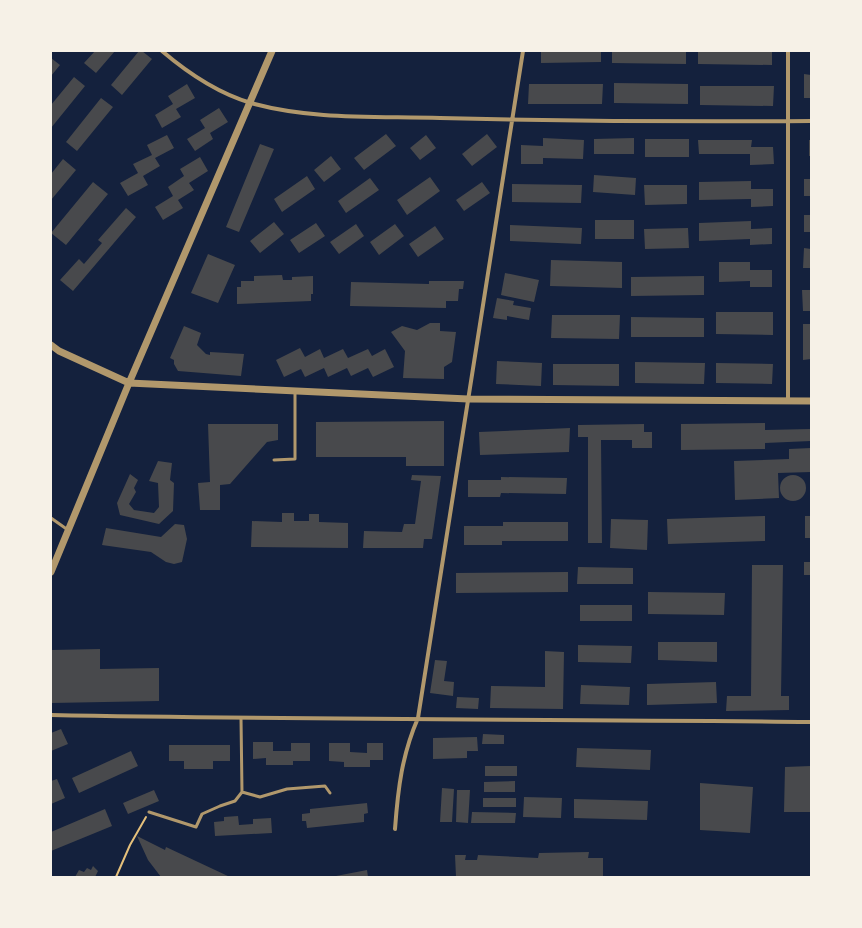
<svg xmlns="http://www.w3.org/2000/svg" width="862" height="928" viewBox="0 0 862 928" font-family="'Libre Baskerville',serif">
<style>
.building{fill:#48494c}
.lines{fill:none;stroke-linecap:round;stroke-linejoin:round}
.path{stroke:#e5c07b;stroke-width:2}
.service{stroke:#b1986c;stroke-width:3}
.minor{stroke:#b1986c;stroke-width:4}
.tertiary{stroke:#b1986c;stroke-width:7}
</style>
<rect width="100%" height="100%" fill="#14213d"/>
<path class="building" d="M95,51H115L96,73L84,63Z
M139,51H142L152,59L122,95L111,85Z
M541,51H601V62L541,63Z
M612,51H686V64L612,63Z
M698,51H772V65L698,64Z
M51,58L60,65L51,76Z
M804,74L811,75V98H804Z
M74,77L85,86L51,128V105Z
M614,83L688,84V104L614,103Z
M187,84L195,98L176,109L181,117L162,128L155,115L173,104L168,96Z
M529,84H603L602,104H528Z
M700,86H774L773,106L700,105Z
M101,98L113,107L77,151L66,142Z
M219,108L228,122L210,133L213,139L195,151L187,139L205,128L200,120Z
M386,134L396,146L364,170L354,158Z
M487,134L497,147L472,166L462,154Z
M167,135L174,148L155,158L160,166L143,176L148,185L128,196L120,183L138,173L133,164L152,155L147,145Z
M426,135L436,148L420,160L410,148Z
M543,138L584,140L583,159L543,158V164H521V145L543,146Z
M634,138V154H594V139Z
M645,139H689V157H645Z
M698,140H752L751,147H773L774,164L750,165V154H699Z
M809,140H811V156H809Z
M260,144L274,149L239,232L226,227Z
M331,156L341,169L324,182L314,170Z
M200,157L208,171L189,183L194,190L178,200L183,208L163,220L155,207L173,196L168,187L184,176L180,169Z
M63,159L76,170L51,200V174Z
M594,175L636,178L635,195L593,192Z
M307,176L315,189L282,212L274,199Z
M430,177L440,191L407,215L397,200Z
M370,178L379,190L346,213L338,201Z
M804,179H811V196H804Z
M751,181V189H773V206L751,207V199L699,200V182Z
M93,182L108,194L66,245L51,233Z
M482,182L490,193L464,211L456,200Z
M512,184L582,185L581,203L512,202Z
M644,185H687V204L645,205Z
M126,208L136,217L73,291L60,280L79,259L84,264L102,243L98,240Z
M804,215H811V232H804Z
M595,220H634V239H595Z
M751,221V229L772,228V244L750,245V239L699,241V223Z
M274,222L284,234L260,253L250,241Z
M316,223L325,236L299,253L290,240Z
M356,224L364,236L339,254L330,242Z
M395,224L404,236L379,255L370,242Z
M510,225L582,228L581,244L510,241Z
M435,226L444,239L418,257L409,244Z
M688,228L689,248L645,249L644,229Z
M804,248L811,249V268H803Z
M208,254L235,265L218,303L191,293Z
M551,260L622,262V288L550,286Z
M719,262H750V270H772V287H750V281L719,282Z
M505,273L539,280L534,302L501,295Z
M282,275L283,280H292V277L313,276V294H311V301L237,304V287H241V281H254V276Z
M704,276V295L631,296V277Z
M429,281H464L463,289H459L458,301H446V308L350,306L351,282L429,284Z
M802,290H811V311H803Z
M497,298L514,301L513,305L531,308L529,320L507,316V320L493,318Z
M716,312H773V335L716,334Z
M552,315H620L619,339L551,338Z
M631,317L704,318V337H631Z
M430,323H440V331L456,332L452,362L444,367V379L403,378L405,351L391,332L402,326L417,330Z
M803,324H811V359L803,360Z
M184,326L201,333L197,345L206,354L210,355V352L244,354L241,376L178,371L174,364V360L170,358Z
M300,348L305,357L320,349L324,358L343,349L348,358L368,349L372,356L385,349L394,367L373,377L368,368L351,376L347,368L328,377L324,368L305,377L301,369L284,377L276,360Z
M497,361L542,363L541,386L496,384Z
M635,362L705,363L704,384L635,383Z
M716,363L773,364L772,384L716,383Z
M553,364H619V386L553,385Z
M444,421V466H406V457H316V422Z
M765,423V430L811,429V441L765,443V449L681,450V424Z
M208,424H278V440L267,442L230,484L220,485V510H200L198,483L210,482Z
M644,424V432H652V448H632V440H601L602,543H588V437H578V425Z
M570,428L569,452L480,455L479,432Z
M811,448V472L778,473L779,498L735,500L734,461L789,459V449Z
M158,461L172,463L170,480L174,483L173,511L159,524L120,515L117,503L130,474L138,480L134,488L136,492L129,504L134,510L154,513L159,507L158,483L149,481Z
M780 488a13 13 0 1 1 26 0a13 13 0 1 1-26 0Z
M412,475L441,476L432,539H424L423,548H363L364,531L402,532L404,524H415L421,481L411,480Z
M501,477L567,478L566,494L501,493L500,497H468V480H501Z
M282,513H294V521H309V514H319V522L348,523V548L251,547L252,521L282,522Z
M765,516V541L668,544L667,519Z
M805,516H811V538H805Z
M611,519L648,520L647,550L610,548Z
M503,522H568V541H502V545H464V526H503Z
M175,524L184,525L187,539L182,562L174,564L166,562L151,552L102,545L106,528L161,537Z
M804,562H811V575H804Z
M752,565H783L781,696H789V710L726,711L727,696H751Z
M578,567L633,568V584H577Z
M568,572V592L456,593V573Z
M648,592L725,593L724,615L648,614Z
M580,605H632V621H580Z
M658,642H717V662L658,660Z
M578,645L632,646L631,663L578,662Z
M100,649V669L159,668V701L51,703V650Z
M545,651L564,652L563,709L490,708L491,686L545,687Z
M435,660L447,661L444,681L454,682L453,696L430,693Z
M716,682L717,703L647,705V684Z
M581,685L630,687L629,705L580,704Z
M457,697L479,698L478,709L456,708Z
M61,729L68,744L51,751V733Z
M483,734L504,735V744H482Z
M477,737L478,751H467V758L433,759V738Z
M253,742H273V751H291V743H310V761H293V765H266V758L253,759Z
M329,743H350V752L367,753V743H383V760H370V767H344V762L329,761Z
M169,745H230V761H213V769H184V761H169Z
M577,748L651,750L650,770L576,767Z
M131,751L138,766L79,793L72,778Z
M485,766H517V776H485Z
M811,766V812H784L785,767Z
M57,779L65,798L51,804V781Z
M515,781V792H484V782Z
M700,783L753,787L750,833L700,830Z
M442,788L454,789L452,822H440Z
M154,790L159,801L128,814L123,803Z
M457,790H470L468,823L456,822Z
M524,797L562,798L561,818L523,817Z
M483,798H516V807H483Z
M574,799L648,801L647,820L574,818Z
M367,803L368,813L364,814V822L307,828L306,821H302V814L310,813V809Z
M105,809L112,826L51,851V832Z
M472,812L516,813L515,823H471Z
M238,816L239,825L253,824V819L271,818L272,833L215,836L214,822L224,821V817Z
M137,836L165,850L166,847L230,877H161L148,860Z
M589,852L588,858H603V877H456L455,855H466L465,860H477L478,855L538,858L539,853Z
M93,866L98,871L95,877H75L79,870L84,872L87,868L91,870Z
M367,870L368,877H336V876Z"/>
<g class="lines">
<path class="path" d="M116,877L130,845L146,817"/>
<path class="service" d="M274,460L295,459V391
M51,518L68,530
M242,792L260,797L287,789L325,786L330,793
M149,812L196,827L202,814L220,806L235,801L242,792L241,718"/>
<path class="minor" d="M162,51C189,74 217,93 251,103C312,120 377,116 440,118C564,121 687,122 811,121
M788,400V51
M51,715C304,720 558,719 811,722
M395,829C398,788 402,755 418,718L523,51"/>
<path class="tertiary" d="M51,345L59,351L129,383L468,399L811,401
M51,572L129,383L272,51"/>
</g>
<rect width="862" height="928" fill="none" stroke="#f6f1e7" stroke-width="104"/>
</svg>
